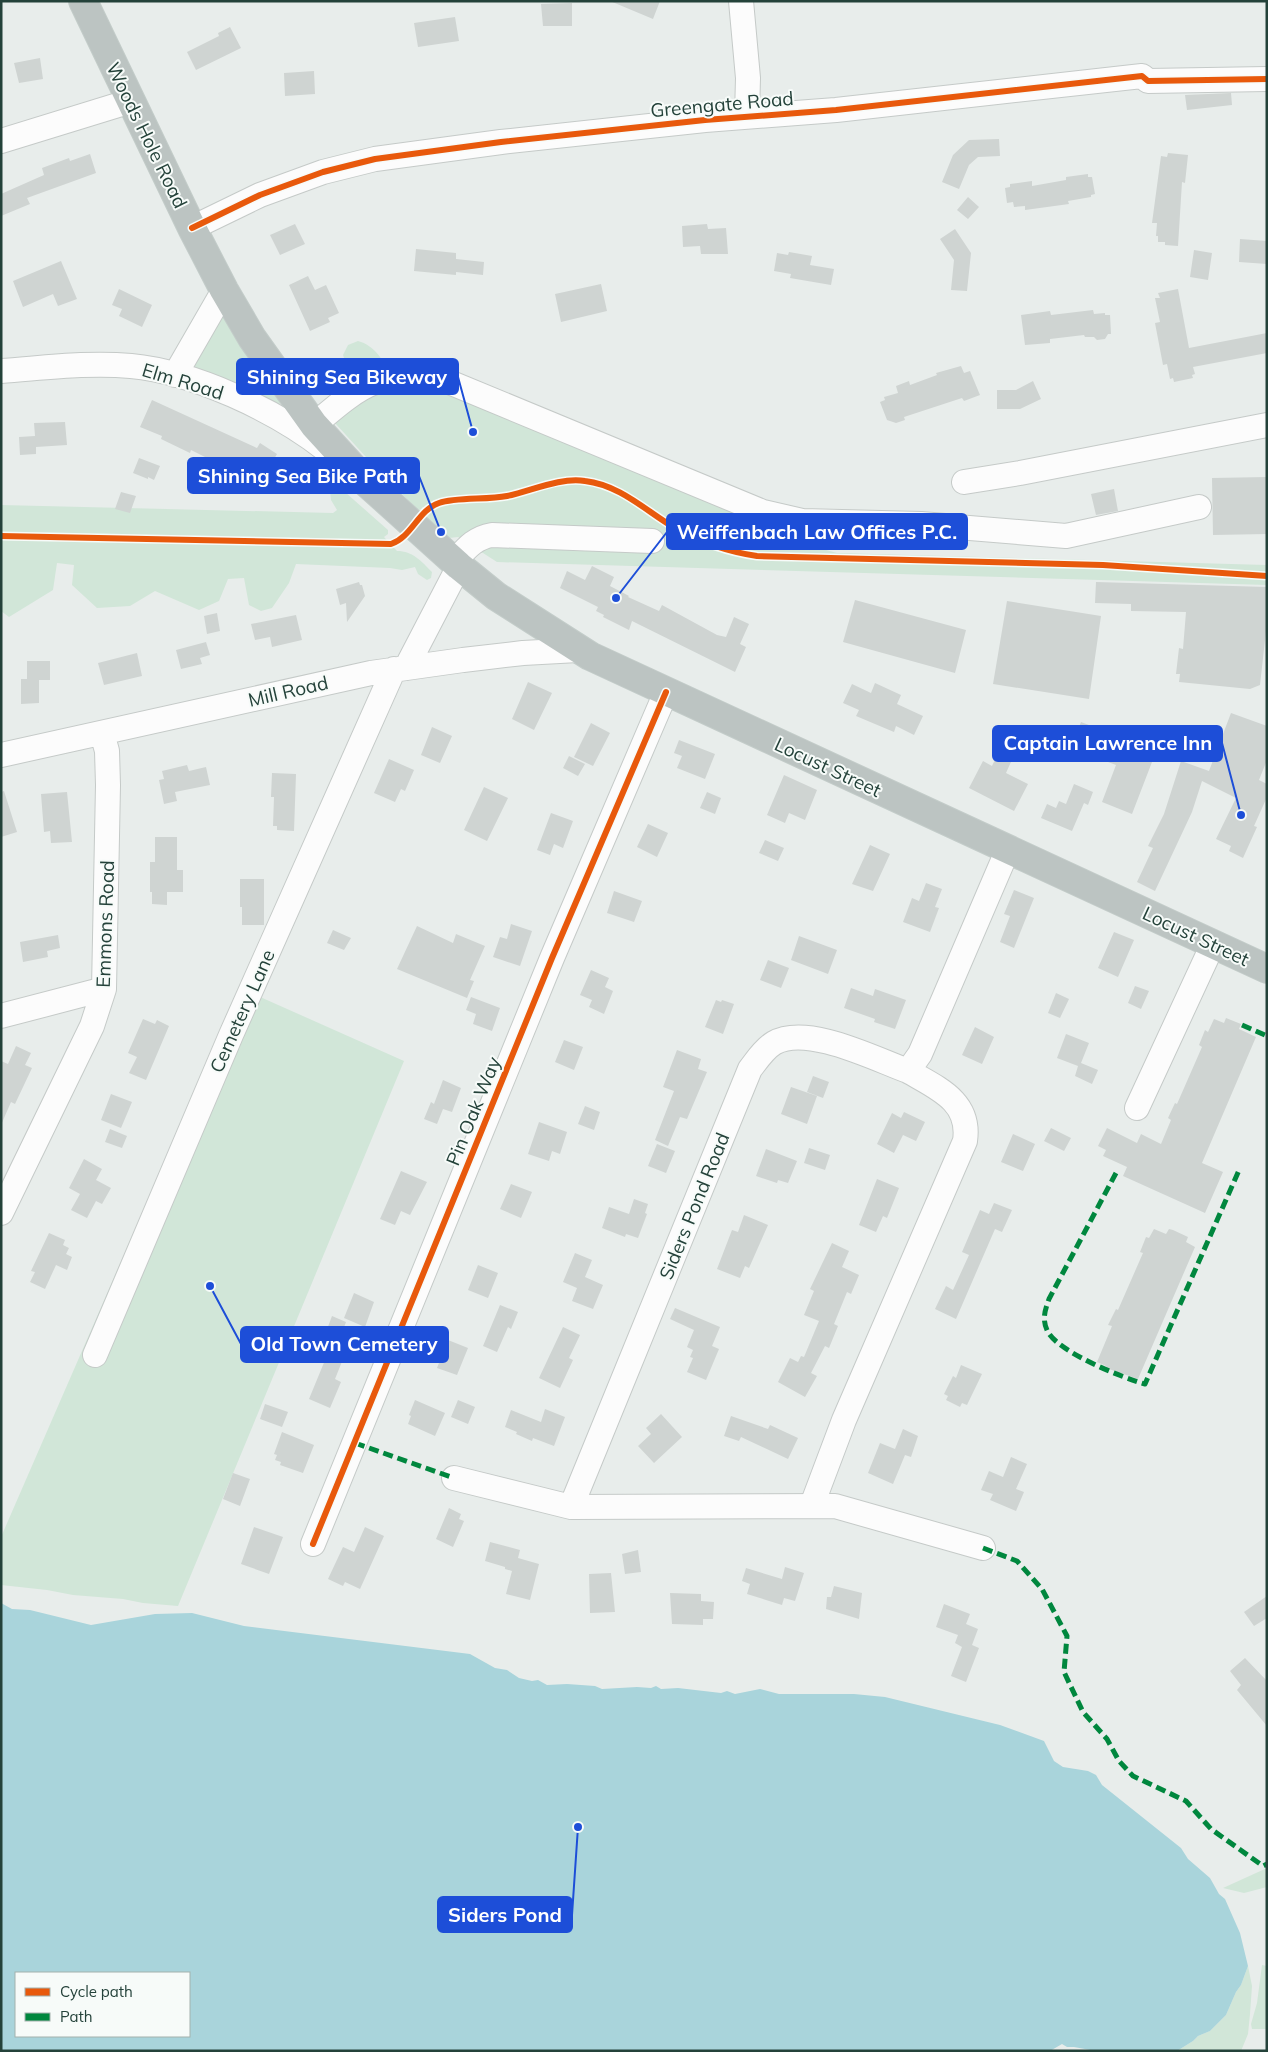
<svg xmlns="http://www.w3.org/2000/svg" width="1268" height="2052" viewBox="0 0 1268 2052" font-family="Mulish,sans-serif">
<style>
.green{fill:#d1e6d8}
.water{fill:#a9d4db;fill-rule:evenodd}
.building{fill:#cfd4d2}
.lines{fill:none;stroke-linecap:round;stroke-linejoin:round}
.minor-casing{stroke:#c5cac8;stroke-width:26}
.highway-casing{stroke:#c3ccc9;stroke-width:30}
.minor{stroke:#fcfcfc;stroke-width:24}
.highway{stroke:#bcc4c2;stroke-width:28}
.quiet{stroke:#00873e;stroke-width:5;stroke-dasharray:10 5;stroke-linecap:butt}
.cycleway-casing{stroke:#f7fbf9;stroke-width:9}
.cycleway{stroke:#e8590c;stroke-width:6}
.labels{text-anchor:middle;stroke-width:4;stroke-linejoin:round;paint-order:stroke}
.street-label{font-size:19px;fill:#24423a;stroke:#f7fbf9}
.leader{fill:none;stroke:#1d4ed8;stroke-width:2}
.callout-dot{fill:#1d4ed8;stroke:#f7fbf9;stroke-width:2}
.callout{fill:#1d4ed8;stroke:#1d4ed8;stroke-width:2}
.callout-label{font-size:20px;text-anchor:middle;font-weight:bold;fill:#fff}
</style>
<rect width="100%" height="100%" fill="#e8edeb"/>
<path class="green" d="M223,315L281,402L277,407L192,369Z
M358,341C370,344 383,356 385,369L354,380L350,375L343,355L348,345Z
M426,382L776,523L772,534L779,537L837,553L1267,565V585L497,562L458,537L449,538L426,518L430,513L423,507L420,510L417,509L376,468L335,423L334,419L368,394Z
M337,485L388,530V534L384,537L397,551C413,551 421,561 432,572L431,578L427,580L418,574L415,567L402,570L390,568L296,564L289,583L272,608L261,611L249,605L244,578L228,579L219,601L199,610L155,591L130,606L97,608L72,585L74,565L57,563L53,590L9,617L1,611V505L333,513L337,510L331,500L330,491Z
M240,988L404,1061L178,1606L143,1603L123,1599L73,1595L47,1590L1,1585V1537Z
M1267,1868V1887L1244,1893L1223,1888Z
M1262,1965L1267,1966V2029H1252L1251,2024L1257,2003Z
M1248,1966L1252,1986L1250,2014L1248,2034L1241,2051H1177L1193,2041L1198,2036L1210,2031L1226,2015L1236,1992L1241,1985Z"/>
<path class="water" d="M1,1603L12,1609L30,1610L91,1625L155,1614L192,1613L244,1626L470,1654L495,1668L507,1670L519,1678L532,1681L538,1680L547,1685L567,1684L595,1686L602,1689L637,1687L651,1688L656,1686L661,1689L678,1688L721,1693L727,1691L735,1694L760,1689L779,1694H854L885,1697L1000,1725L1044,1741L1054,1761L1063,1767L1088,1771L1096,1775L1102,1785L1181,1848L1188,1859L1210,1878L1219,1894L1225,1899L1240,1933L1248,1966L1241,1985L1236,1992L1226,2015L1210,2031L1198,2036L1193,2041L1177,2051H1096L1074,2047H1067L1062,2044L1050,2051H1ZM16,1973H189V2036H16Z"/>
<path class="building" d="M610,1H660L653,19Z
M572,3V26H543L541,4Z
M455,17L459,41L418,47L414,23Z
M230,27L241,48L196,70L187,52L219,36L218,33Z
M40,58L43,79L19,83L14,63Z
M314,71L315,94L285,96L284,73Z
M1231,93L1232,105L1187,110L1185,95Z
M999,139L1000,156L978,157L969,165L959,189L942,182L953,155L969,140Z
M1168,153L1188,155L1185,183L1182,182L1178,246L1165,245V242H1158V236H1156L1157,223H1152L1161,156L1167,157Z
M90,154L96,173L27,198L30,204L1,216V194L44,175L42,168L69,158L70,161Z
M1088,174V177H1092L1095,194L1091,195V197L1068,201L1069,204L1025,210V206L1014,207L1013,202L1007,203L1005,188L1010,187V184L1032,181V186L1066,180V177Z
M968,197L979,207L968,219L957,210Z
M295,224L305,244L280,255L270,235Z
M707,224L708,229L726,228L728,254H701L700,246L683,247L682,226Z
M955,229L971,253L967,291L951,290L954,260L940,239Z
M1240,239L1267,241V264L1239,262Z
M416,249L456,253V259L484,262L483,275L456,272V275L414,271Z
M1194,250L1212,253L1208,280L1190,277Z
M789,252L812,256L810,265L834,269L831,285L790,278L791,274L774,271L777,253L788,255Z
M61,261L77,299L58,306L53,294L23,307L13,281Z
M308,276L315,290L326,285L339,313L328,318L330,322L310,331L289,285Z
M601,284L607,311L561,322L555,294Z
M119,289L152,305L142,327L119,316L122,309L112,305Z
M1178,289L1189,348L1267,333V353L1193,367L1195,374L1192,375L1193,378L1174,382L1173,378L1170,379L1167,364L1163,365L1155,323L1160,322L1155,298H1160L1158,293Z
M1093,310L1094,314L1105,313V315H1110L1111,334H1108L1105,339L1097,340L1094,337H1085L1084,335L1050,339V343L1025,345L1021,315L1050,311L1051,315Z
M961,366L964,373L970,371L980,395L964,401L962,398L904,417L905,420L896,423L887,420L880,402L885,400L884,397L898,393L896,386L909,381L910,385L937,375L936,373Z
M1033,381L1041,399L1020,409H997V390H1016Z
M152,400L257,448L260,443L277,454L261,481L232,463L229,469L191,450L190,453L161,439L162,436L140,427Z
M65,422L67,445L36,447V454L20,455L19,437L35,436L34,423Z
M139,458L160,466L154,480L148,477V479L133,473Z
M1267,477V534L1213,535L1212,478Z
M1114,489L1118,511L1096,515L1091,494Z
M121,492L136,496L130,513L115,509Z
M592,566L614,577L610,586L629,596L628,597L659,611L662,605L717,635L726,637L734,617L749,624L740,644L746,647L735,672L632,621L629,630L603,617L604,615L596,611L598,607L560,588L567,571L585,580Z
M359,582L360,585H362L365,596L347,622L346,603L340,605L336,589Z
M1096,582L1267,587V622L1260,685L1250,689L1179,682L1180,674H1176L1179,648L1183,649L1186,612L1131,611V604L1095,603Z
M855,600L966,630L955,673L843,642Z
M1007,601L1101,616L1089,699L993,684Z
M217,613L220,631L207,634L204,616Z
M296,615L302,640L272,647L270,637L255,640L251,624Z
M206,642L210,655L200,658L202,664L181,669L176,650Z
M137,653L142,676L104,685L98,663Z
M27,661H50V680H39V703L21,704V679H27Z
M528,682L552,693L534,730L512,719Z
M875,683L901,695L897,704L923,716L914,735L896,726L894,732L856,716L859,710L843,703L852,684L871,693Z
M1231,713L1267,726V760L1259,780L1267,784V797L1254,826L1257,827L1243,858L1229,851L1231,846L1216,839L1236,798L1202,781L1192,812L1155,891L1137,882L1153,848L1148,846L1164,814L1181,761L1209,771Z
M1081,722L1123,738L1125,733L1147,741L1156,760L1152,762L1132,814L1102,802L1116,765L1071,748Z
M591,723L610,733L593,766L574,757Z
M432,727L452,736L440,763L421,755Z
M1005,738L1019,744L1006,773L1028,784L1014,811L969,788L983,761L992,766Z
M679,740L715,754L705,779L677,768L682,756L674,753Z
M569,756L585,764L578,776L563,768Z
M389,759L414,770L405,791L401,789L395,802L374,793Z
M187,765L189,771L206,767L210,785L175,792L177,801L164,804L159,780L164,779L162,771Z
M272,773L296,774L294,831L277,830V826H273L274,797H271Z
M784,775L817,790L805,820L789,813L785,823L767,815Z
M1074,784L1093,792L1088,805L1084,803L1072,831L1041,818L1047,804L1056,808L1059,801L1066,804Z
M484,787L508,798L487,841L464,830Z
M4,791L17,832L1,837V792Z
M67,792L72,842L51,843L50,831L44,832L41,794Z
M707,792L721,798L715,814L700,808Z
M551,813L573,821L563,848L554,844L550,855L537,850Z
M648,824L668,833L657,857L637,847Z
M155,837H177V870H183V892H167V905L152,904V892H150V862H155Z
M765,840L784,848L778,861L759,853Z
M870,845L890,854L873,891L852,884Z
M240,879H264V925H242V907H240Z
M926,883L942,889L935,907L939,908L930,932L903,922L912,898L919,901Z
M1014,890L1034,898L1014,948L1000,942L1010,916L1004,914Z
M614,891L642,901L634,922L607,913Z
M511,924L532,931L520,966L493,957L500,937L507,939Z
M417,926L453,943L456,934L485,946L470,980L474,981L467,998L397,969Z
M333,930L351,938L344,950L327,943Z
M1114,932L1134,940L1118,977L1098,968Z
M58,935L60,948L47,951L48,957L23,962L20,942Z
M799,936L837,950L828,974L791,960Z
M768,960L789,968L781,988L760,980Z
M591,970L609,978L605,987L613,991L604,1014L589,1007L592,1000L580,995Z
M1135,986L1149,991L1141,1009L1128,1003Z
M851,988L873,996L875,989L906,1000L895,1029L874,1022L875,1019L844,1008Z
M1056,993L1069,999L1060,1018L1048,1013Z
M471,997L500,1008L492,1031L473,1024L476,1014L466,1010Z
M716,1000L721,1002L722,1000L734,1004L723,1034L705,1027Z
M1226,1018L1241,1024L1239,1029L1256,1037L1202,1163L1223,1172L1205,1213L1123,1176L1127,1167L1103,1156L1106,1150L1098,1146L1107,1128L1137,1143L1141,1134L1161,1144L1171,1120L1168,1118L1175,1103L1177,1104L1202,1047L1199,1045L1205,1030L1208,1032L1214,1019L1224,1023Z
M143,1019L155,1024L157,1020L169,1026L146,1080L129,1073L137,1057L128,1053Z
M975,1027L994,1037L982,1064L962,1055Z
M1066,1034L1089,1043L1081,1063L1098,1070L1092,1084L1075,1076L1078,1066L1057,1058Z
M564,1040L583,1047L574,1070L555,1062Z
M16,1046L31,1053L25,1065L32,1068L15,1104L11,1102L1,1125V1061L8,1064Z
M677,1050L701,1059L698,1069L707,1072L687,1119L680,1117L668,1146L655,1140L674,1091L663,1087Z
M813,1076L829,1082L823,1098L807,1092Z
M443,1080L461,1088L452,1112L443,1109L437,1124L424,1119L431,1102L434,1104Z
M791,1087L817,1096L807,1124L781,1114Z
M111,1094L132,1102L121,1128L101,1120Z
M585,1106L600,1112L594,1130L578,1124Z
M904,1112L925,1122L916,1141L903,1135L894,1153L877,1144L892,1113L901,1118Z
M539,1122L567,1132L560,1154L552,1151L549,1161L528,1154Z
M1051,1128L1071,1138L1064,1151L1044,1141Z
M110,1129L127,1136L122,1148L105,1142Z
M1013,1134L1035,1144L1023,1171L1001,1162Z
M657,1144L675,1151L666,1173L648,1166Z
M809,1148L830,1155L825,1170L804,1163Z
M766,1149L797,1161L788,1183L778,1180L777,1183L756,1176Z
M84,1159L102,1169L96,1180L111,1188L102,1204L96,1201L87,1218L71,1210L80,1194L69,1188Z
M401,1171L427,1182L410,1215L401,1211L395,1225L380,1219Z
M877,1179L899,1188L887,1218L883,1216L876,1232L859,1225Z
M511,1184L532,1192L521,1218L500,1209Z
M634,1199L648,1204L645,1213L647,1214L638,1238L626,1234L625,1237L602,1228L609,1207L629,1214Z
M994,1203L1012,1210L1002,1232L995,1229L956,1319L935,1309L946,1286L953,1290L969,1255L962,1252L980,1210L989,1214Z
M744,1215L768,1225L749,1268L745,1266L740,1278L717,1269L732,1230L738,1232Z
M1154,1229L1166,1234L1169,1229L1173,1230L1188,1237L1186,1242L1195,1247L1138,1379L1106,1368V1366L1097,1362L1112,1326L1108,1325L1116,1309L1118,1310L1143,1253L1140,1252L1146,1237L1149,1238Z
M49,1233L65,1240L63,1245L69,1248L66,1254L72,1257L67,1270L56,1265L45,1289L30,1282L35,1272L31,1271Z
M832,1243L849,1251L842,1267L859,1275L851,1294L847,1292L834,1324L838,1326L829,1348L825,1346L811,1373L817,1376L805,1397L778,1382L790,1358L798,1362L801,1356L804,1357L819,1321L804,1315L814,1291L810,1289Z
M575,1253L592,1260L585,1277L603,1285L593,1309L572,1301L577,1288L563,1282Z
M478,1265L498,1273L488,1298L468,1290Z
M354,1293L374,1302L365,1327L344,1318Z
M500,1305L518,1312L511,1329L508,1327L497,1352L483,1346Z
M675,1308L720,1327L712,1346L719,1349L706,1380L687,1372L693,1358L690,1357L693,1350L687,1347L694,1330L670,1319Z
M332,1316L346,1322L340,1338L326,1332Z
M563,1327L580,1335L569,1358L573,1360L560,1388L539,1378Z
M448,1340L468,1348L457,1375L437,1368Z
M330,1348L345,1354L335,1379L341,1382L330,1408L309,1399Z
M961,1365L982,1374L967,1405L962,1403L960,1407L946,1400L948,1396L944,1394L953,1376L956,1378Z
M415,1400L445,1413L435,1436L408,1424L411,1416L409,1415Z
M458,1400L475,1407L468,1424L451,1417Z
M265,1404L288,1412L282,1427L260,1419Z
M545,1409L565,1417L554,1446L533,1438L532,1441L516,1434L517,1432L505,1427L511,1410L541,1422Z
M661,1414L682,1437L654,1463L638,1446L651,1434L646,1428Z
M731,1416L768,1429L770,1425L798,1438L788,1459L741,1437L739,1441L724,1436Z
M903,1429L918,1436L911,1457L905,1455L893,1484L868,1473L880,1443L895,1449Z
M282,1432L314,1445L303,1473L280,1465L281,1462L275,1460L277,1455L274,1454Z
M1011,1457L1027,1464L1016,1489L1024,1492L1016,1511L990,1500L993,1494L981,1490L989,1471L1003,1477Z
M233,1473L250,1479L240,1506L223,1499Z
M449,1508L461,1514L459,1519L464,1521L453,1547L436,1539Z
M254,1527L283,1537L269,1574L241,1564Z
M365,1527L384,1536L360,1589L345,1582L343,1586L328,1579L343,1547L354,1552Z
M490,1542L520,1550L518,1558L539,1564L530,1600L506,1594L512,1571L505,1569V1567L485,1561Z
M638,1550L641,1572L625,1574L622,1554Z
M785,1567L804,1573L795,1601L784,1598L782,1605L747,1594L750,1584L742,1581L746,1568L782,1579Z
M611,1573L615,1612L590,1613L589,1574Z
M834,1586L862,1593L859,1619L826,1609L827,1597H831Z
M670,1593L701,1594V1601L714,1602L713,1619H703V1625L672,1624Z
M1267,1596V1618L1254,1626L1244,1612Z
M944,1604L970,1614L966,1624L978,1629L972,1645L979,1648L966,1682L951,1676L962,1647L955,1643L958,1635L936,1627Z
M1245,1658L1267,1681V1726L1237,1690L1241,1685L1230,1671Z"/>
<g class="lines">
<defs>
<path id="minor" d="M741,1L748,78L747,115
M1,141L131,101
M192,228L260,195L323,172L375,159L501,142L705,120L836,110L1142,76L1148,81L1267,79
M1,371C44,368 88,362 131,366C194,372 275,410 325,449
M175,375L224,290
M314,425C363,383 383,367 449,382L763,512L802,521L921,524L1066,536L1199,507
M964,482L1020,473L1267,425
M454,562C466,549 474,538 492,535L652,541
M406,668L459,566
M1,755L371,673L463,660L523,653L578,650
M1,1016L104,989
M1137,1108L1213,944
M1,1213L92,1026L104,989L108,785L107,751L102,733
M95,1355L231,1035L394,669
M454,1478L571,1507L835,1506L983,1548
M812,1505L844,1420L965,1141C971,1101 937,1088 908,1071
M571,1507L750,1069C757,1060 764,1049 774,1043C807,1024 875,1059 908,1071L920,1054L1008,849
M313,1544L552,958L666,692"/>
<path id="highway" d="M83,1L192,228L224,290L252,338L314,425L368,484L459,566L496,596L590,656L1267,969"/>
</defs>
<use href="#minor" class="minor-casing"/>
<use href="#highway" class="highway-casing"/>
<use href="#minor" class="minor"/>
<use href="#highway" class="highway"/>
<path class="quiet" d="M1242,1025L1267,1036
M1116,1173L1049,1299C1045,1310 1042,1319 1047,1330C1055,1351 1123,1378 1145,1384L1240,1168
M355,1443L454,1478
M983,1548L1017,1561L1042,1589L1067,1636L1064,1672L1083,1712L1107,1739L1119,1761L1133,1776L1186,1801L1211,1829L1263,1866L1267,1864"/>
<defs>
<path id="cycleway" d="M192,228L260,195L323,172L375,159L501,142L705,120L836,110L1142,76L1148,81L1267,79
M1,536L391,544C412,537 418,510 439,503C456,497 487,500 507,496C531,491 560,477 585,481C620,485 646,511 675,528C700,542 729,552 757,556L1103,565L1267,576
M313,1544L552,958L666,692"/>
</defs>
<use href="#cycleway" class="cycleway-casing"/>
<use href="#cycleway" class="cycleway"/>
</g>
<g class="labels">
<g class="street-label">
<text transform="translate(722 104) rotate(-5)" y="7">Greengate Road</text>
<text transform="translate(147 135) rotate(64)" y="7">Woods Hole Road</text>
<text transform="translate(183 381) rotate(17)" y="7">Elm Road</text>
<text transform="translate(288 691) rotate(-13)" y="7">Mill Road</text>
<text transform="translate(828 767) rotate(25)" y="7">Locust Street</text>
<text transform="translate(105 924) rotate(-88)" y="7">Emmons Road</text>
<text transform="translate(1196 936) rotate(25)" y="7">Locust Street</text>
<text transform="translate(242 1011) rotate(-66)" y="7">Cemetery Lane</text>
<text transform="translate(473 1111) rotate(-68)" y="7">Pin Oak Way</text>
<text transform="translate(694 1206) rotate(-68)" y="7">Siders Pond Road</text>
</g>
</g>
<path class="leader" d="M473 432L458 377M441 532L419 476M616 598L667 532M1241 815L1222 743M210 1286L241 1344M578 1827L572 1915"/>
<g class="callout-dot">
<circle cx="473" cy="432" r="5"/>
<circle cx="441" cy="532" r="5"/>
<circle cx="616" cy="598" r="5"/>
<circle cx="1241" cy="815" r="5"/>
<circle cx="210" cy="1286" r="5"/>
<circle cx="578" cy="1827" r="5"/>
</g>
<g class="callout">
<rect x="237" y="359" width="221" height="35" rx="5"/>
<rect x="188" y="458" width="231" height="35" rx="5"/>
<rect x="667" y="514" width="300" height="35" rx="5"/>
<rect x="993" y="726" width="229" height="35" rx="5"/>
<rect x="241" y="1327" width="207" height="35" rx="5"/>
<rect x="438" y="1897" width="134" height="35" rx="5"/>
</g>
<g class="callout-label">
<text x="347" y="384">Shining Sea Bikeway</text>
<text x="303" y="483">Shining Sea Bike Path</text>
<text x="817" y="539">Weiffenbach Law Offices P.C.</text>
<text x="1108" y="750">Captain Lawrence Inn</text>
<text x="344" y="1351">Old Town Cemetery</text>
<text x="505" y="1922">Siders Pond</text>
</g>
<rect width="1268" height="2052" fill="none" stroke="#24423a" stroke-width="5"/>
<rect x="15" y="1972" width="175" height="65" fill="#f7fbf9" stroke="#a3b1ad"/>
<rect x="25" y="1988" width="25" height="8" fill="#e8590c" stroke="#a3b1ad"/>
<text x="60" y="1997" font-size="15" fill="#24423a">Cycle path</text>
<rect x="25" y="2013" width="25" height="8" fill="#00873e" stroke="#a3b1ad"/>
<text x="60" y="2022" font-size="15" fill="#24423a">Path</text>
</svg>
